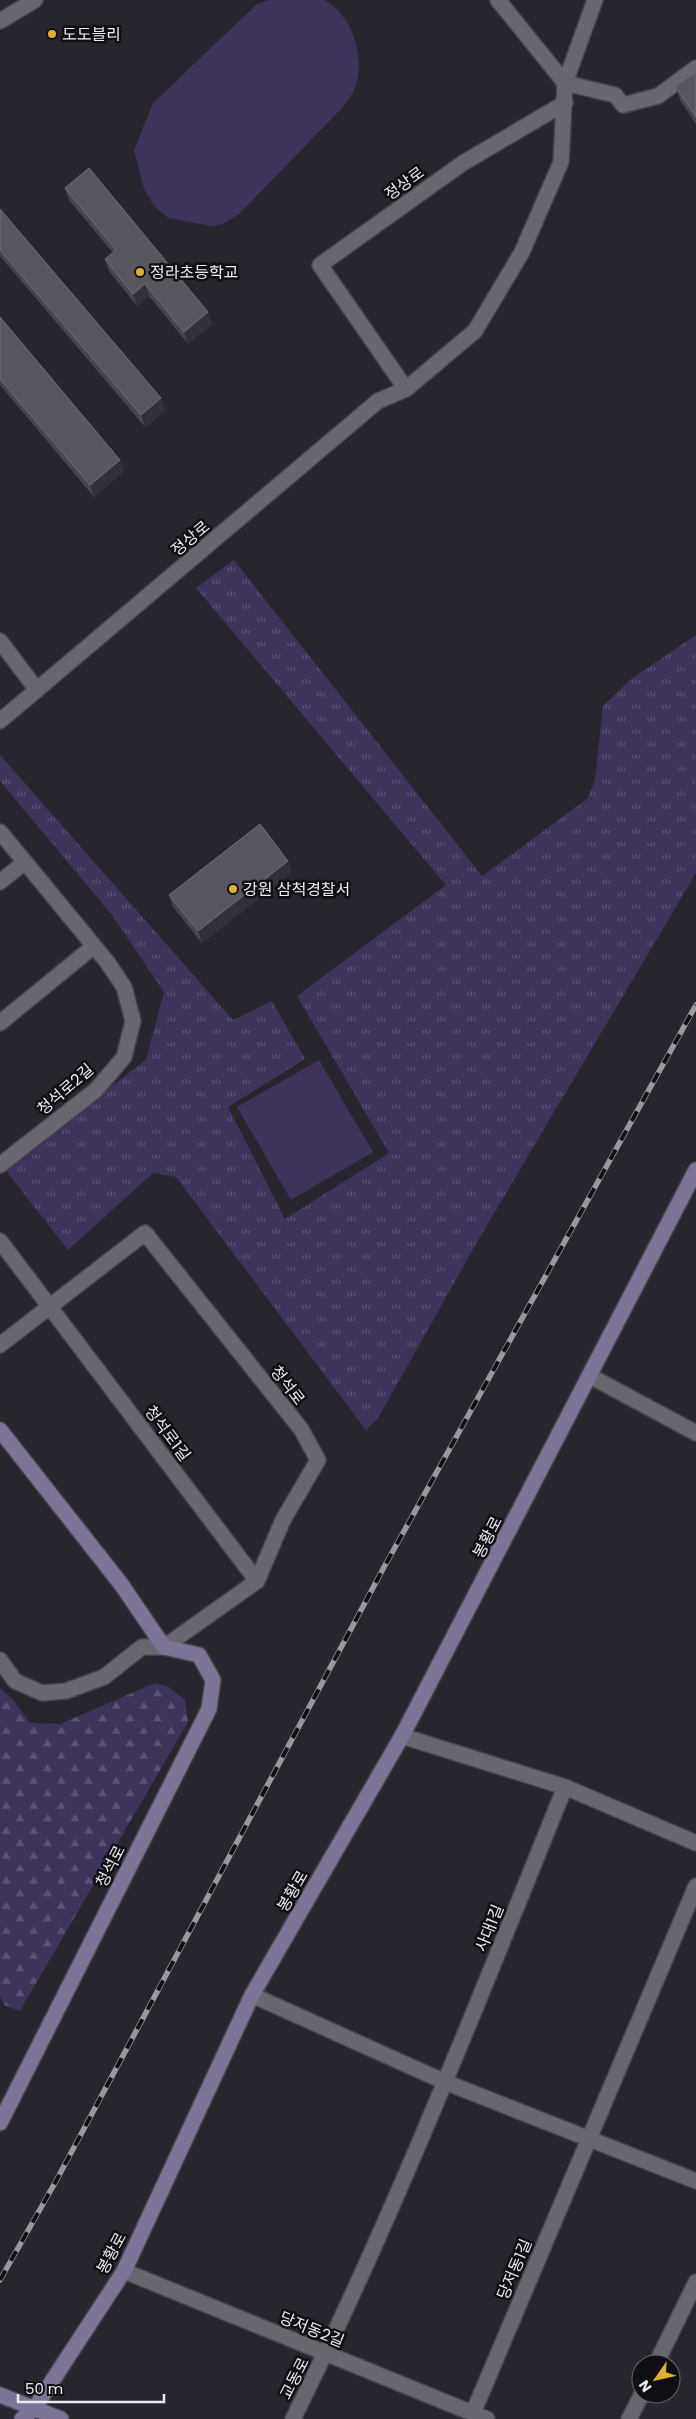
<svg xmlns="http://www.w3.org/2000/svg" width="696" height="2419" viewBox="0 0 696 2419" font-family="Poppins,'Noto Sans KR',sans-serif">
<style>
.grass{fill:url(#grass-tufts)}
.forest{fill:url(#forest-firs)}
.pitch{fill:#3f335c}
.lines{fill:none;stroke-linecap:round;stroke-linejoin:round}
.street-casing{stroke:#45434b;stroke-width:18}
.secondary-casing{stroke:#45434b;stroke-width:18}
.street{stroke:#696672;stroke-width:15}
.secondary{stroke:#7d7498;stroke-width:15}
.rail-casing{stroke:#99989f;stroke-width:5.5}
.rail{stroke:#100f13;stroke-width:4;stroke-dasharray:11;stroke-linecap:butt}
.wall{fill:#47454f}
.shaded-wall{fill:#33303b}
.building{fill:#595661;stroke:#706e77}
.poi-dot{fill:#e0b034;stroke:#100f13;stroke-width:2}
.labels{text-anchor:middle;stroke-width:5;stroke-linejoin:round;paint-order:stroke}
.poi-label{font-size:16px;fill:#ecebf1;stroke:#100f13;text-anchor:start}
.street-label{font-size:16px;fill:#ecebf1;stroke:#100f13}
</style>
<defs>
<pattern id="grass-tufts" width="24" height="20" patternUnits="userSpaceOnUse" patternTransform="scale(1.25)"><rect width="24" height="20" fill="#3f335c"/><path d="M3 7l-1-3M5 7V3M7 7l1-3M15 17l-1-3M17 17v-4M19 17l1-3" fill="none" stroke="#5b5174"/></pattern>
<pattern id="forest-firs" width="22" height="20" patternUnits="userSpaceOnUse" patternTransform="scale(1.25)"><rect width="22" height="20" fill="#3f335c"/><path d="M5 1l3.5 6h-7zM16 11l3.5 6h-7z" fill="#5b5174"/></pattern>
</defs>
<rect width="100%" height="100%" fill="#27252e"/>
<path class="grass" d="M234,560L482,876L587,799L595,781L603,706L631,679L696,635V873L480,1237L378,1418L366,1430L176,1177L153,1173L68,1250L3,1167L146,1060L164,992L112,915L0,781V755L233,1020L272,1001L305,1059L228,1107L285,1219L389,1153L297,996L446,885L196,588Z"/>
<path class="forest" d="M155,1683L168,1687L185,1700L188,1722L20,2011L4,2005L0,1996V1688L14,1701L30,1723L60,1724Z"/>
<path class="pitch" d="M269,0H324C353,14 367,61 354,90C352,96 346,102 343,107L239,214L223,224L211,226L168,218L155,207L144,189L134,150L153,103L257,4Z
M319,1060L373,1152L291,1200L237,1107Z"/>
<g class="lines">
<defs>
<path id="street" d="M498,0L565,83
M0,21L35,0
M565,83L615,95L623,105L658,96L696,68
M406,389L320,265L463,163L565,103
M0,641L37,690
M0,721L378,401L406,389L475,331L522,252L561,162L565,83L595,0
M0,832L25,862L0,882
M0,1023L94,946
M0,1165L96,1090L124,1057L133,1021L124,987L108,963L25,862
M0,1241L257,1581
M0,1345L145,1233L301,1429L318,1460L283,1520L257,1581L164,1647H142L104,1677L66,1691L42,1693L15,1681L0,1660
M590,1376L696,1433
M402,1736L565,1787L696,1843
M252,1995L445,2082L696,2181
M124,2271L487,2419
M656,2364L696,2282
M473,2413L696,1886
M293,2419C395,2214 479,1999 565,1787
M629,2419L642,2394"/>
<path id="secondary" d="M0,1430L121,1584L164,1647L199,1655L213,1680L209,1709L0,2123
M0,2395L61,2419
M22,2419L34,2409L124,2271L252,1995L402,1736L696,1170"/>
</defs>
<use href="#street" class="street-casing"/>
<use href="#secondary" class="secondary-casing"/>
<use href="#street" class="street"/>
<use href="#secondary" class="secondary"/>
<defs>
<path id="rail" d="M0,2280L56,2181L383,1569L696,1005"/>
</defs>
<use href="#rail" class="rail-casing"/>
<use href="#rail" class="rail"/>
</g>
<path class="wall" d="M696,72V124L681,102L675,86Z
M65,188L212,324L188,344L149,296L137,306L109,271L105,259L113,253L69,200Z
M0,209L165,410L145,427L0,256Z
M0,317L120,460L124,471L94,497L0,385Z
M292,872L202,943L173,907L169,895Z"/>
<path class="shaded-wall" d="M145,284L149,296L137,306L133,294Z
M208,312L212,324L188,344L184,332Z
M161,398L165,410L145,427L141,415Z
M120,460L124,471L94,497L90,485Z
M288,861L292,872L202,943L198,931Z"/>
<path class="building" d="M696,72V117L675,86Z
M89,168L208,312L184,332L145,284L133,294L105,259L116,250L65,188Z
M0,209L161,398L141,415L0,250Z
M0,317L120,460L90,485L0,379Z
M260,824L288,861L198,931L169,895Z"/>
<g class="poi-dot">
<circle cx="52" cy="34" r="5"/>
<circle cx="140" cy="272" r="5"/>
<circle cx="233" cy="889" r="5"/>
</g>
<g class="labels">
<g class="poi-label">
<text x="62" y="40">도도블리</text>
<text x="150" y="278">정라초등학교</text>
<text x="243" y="895">강원 삼척경찰서</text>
</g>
<g class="street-label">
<text transform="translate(404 183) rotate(-36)" y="6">정상로</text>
<text transform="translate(190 538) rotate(-40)" y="6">정상로</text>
<text transform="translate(65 1089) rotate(-41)" y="6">청석로2길</text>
<text transform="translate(288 1385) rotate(52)" y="6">청석로</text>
<text transform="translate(168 1433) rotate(53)" y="6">청석로1길</text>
<text transform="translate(487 1537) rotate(-63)" y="6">봉황로</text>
<text transform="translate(110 1866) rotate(-63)" y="6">청석로</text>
<text transform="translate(292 1891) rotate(-60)" y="6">봉황로</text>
<text transform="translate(489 1928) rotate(-68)" y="6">사대1길</text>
<text transform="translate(111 2253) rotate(-62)" y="6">봉황로</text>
<text transform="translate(514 2269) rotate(-67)" y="6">당저동1길</text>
<text transform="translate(312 2329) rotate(22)" y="6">당저동2길</text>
<text transform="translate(294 2378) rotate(-63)" y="6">교동로</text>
</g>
</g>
<g transform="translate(656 2379) rotate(236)"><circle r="24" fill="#100f13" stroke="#68676c"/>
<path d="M0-4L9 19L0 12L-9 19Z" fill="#e0b034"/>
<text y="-8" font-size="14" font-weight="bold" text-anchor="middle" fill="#ecebf1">N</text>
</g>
<path d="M18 2394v8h146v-8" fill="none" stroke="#ecebf1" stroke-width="2.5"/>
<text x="25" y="2394" font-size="15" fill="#ecebf1" stroke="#100f13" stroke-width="4" paint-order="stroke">50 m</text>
</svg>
